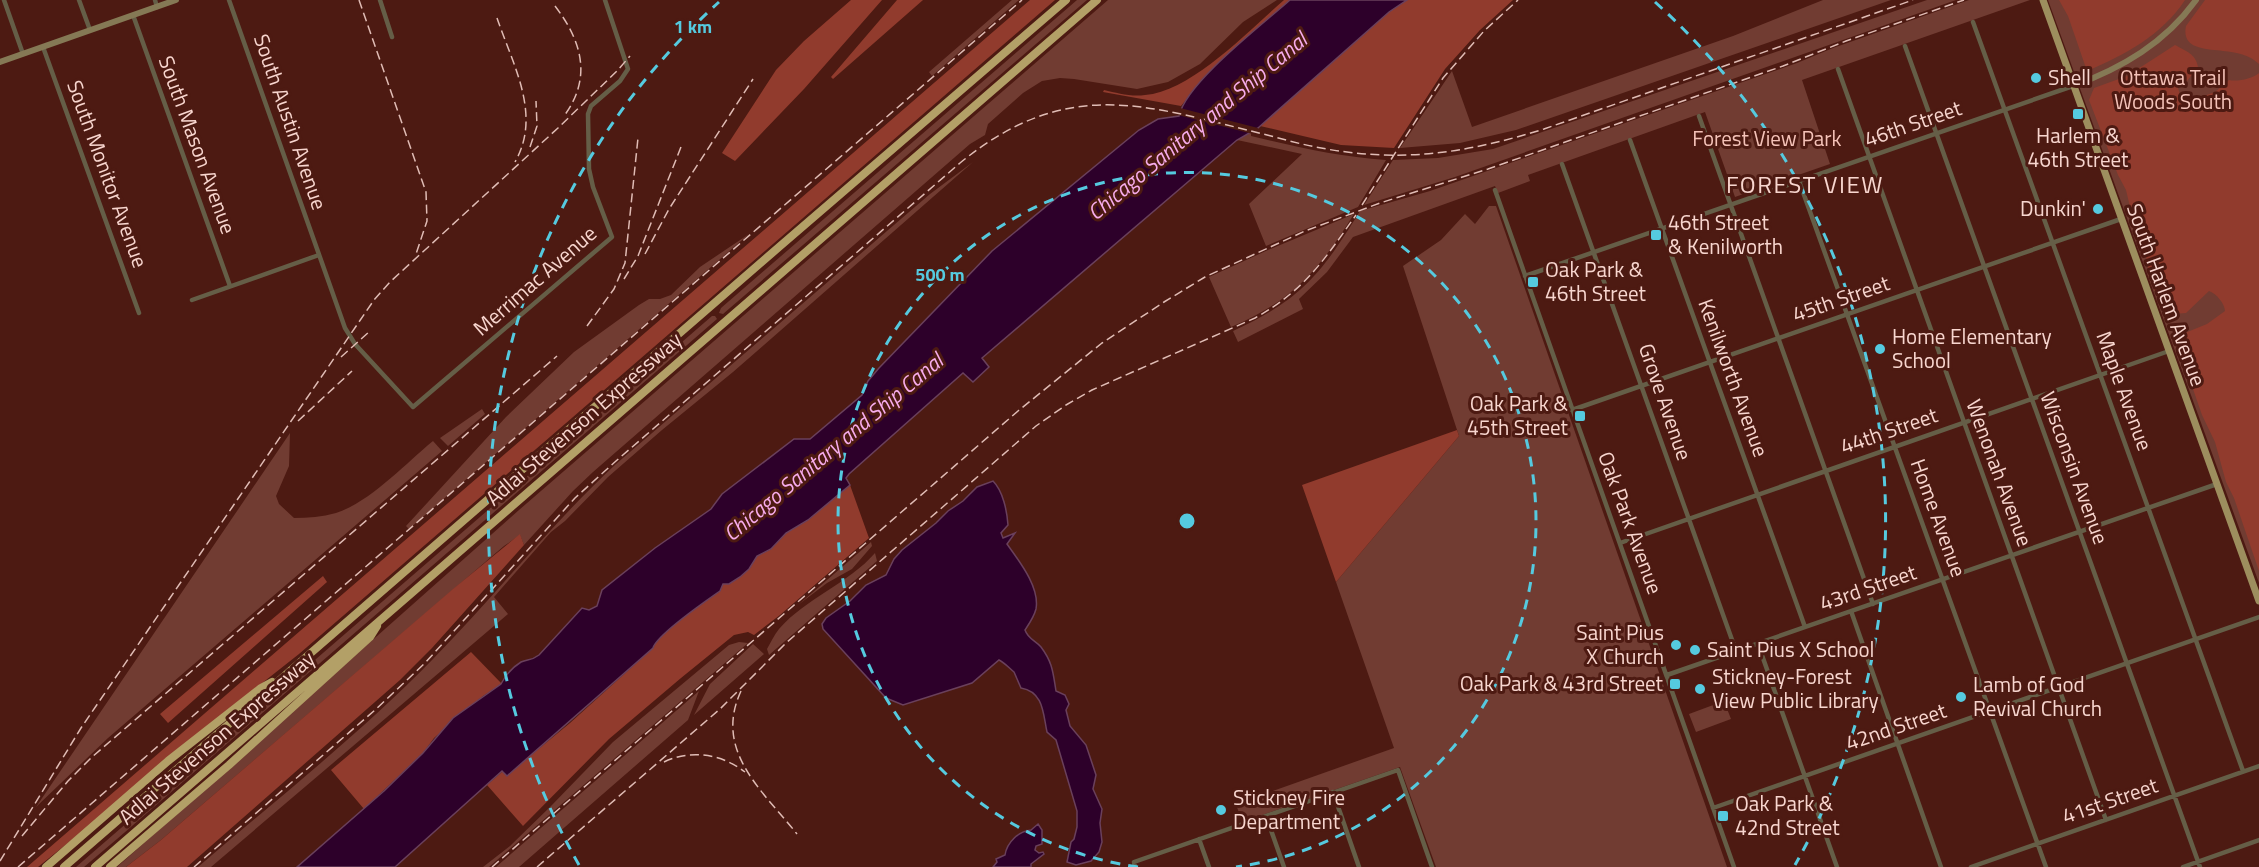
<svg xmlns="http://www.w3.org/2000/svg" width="2259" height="867" viewBox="0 0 2259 867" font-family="'Titillium Web',sans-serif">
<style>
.green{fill:#713c32}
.forest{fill:#913b2d}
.water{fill:#2d002a;stroke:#6a405c;stroke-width:1.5}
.pier{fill:#4d1a12}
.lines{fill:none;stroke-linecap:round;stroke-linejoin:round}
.street{stroke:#655e47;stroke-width:4.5}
.secondary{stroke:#857955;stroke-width:6}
.primary{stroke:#9d8e5e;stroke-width:7}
.highway{stroke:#b3a067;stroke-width:8}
.rail{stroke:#e0bcb5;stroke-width:1.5;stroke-dasharray:9 4.5;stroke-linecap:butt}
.ring{fill:none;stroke:#55cadf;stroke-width:3;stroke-dasharray:10 8}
.poi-dot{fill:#55cadf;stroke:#4d1a12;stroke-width:2}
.labels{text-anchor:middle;stroke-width:6;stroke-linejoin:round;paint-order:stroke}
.poi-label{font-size:21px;fill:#f8d6cf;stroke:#4d1a12;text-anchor:start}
.park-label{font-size:21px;fill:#f4c2b8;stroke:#4d1a12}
.street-label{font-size:21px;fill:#f8d6cf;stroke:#4d1a12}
.water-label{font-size:22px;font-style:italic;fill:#f7acec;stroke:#4d1a12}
.quarter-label{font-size:24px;letter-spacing:1.5px;fill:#f8d6cf;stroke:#4d1a12}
.centre{fill:#55cadf;stroke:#4d1a12;stroke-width:3}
.ring-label{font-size:18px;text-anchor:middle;font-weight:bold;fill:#55cadf;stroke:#4d1a12;stroke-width:6;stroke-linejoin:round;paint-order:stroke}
</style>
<rect width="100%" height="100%" fill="#4d1a12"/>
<path class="green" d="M1012,0H1019L932,76L929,72Z
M1077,0H1087L723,314L719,313L721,308Z
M1108,0H1277L1243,22L1200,64L1168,82L1137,89L1074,79L1060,78L1042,81L1023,93L988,124L985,135L970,144L593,472L573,491L524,545L520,535L504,546L161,840L126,867H117L519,510Z
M1823,0H1891L1516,130L1460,143L1400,148L1452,71L1472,127L1733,36Z
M1927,0H1956L1455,177L1364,205L1393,160L1438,158L1493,149Z
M1969,0H2030L1802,80L1830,164L1735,197L1705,112L1528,175L1530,181L1498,193L1495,186L1353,237L1327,272L1299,299L1303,309L1238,342L1233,331C1302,299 1321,274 1360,211L1430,191L1797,63L1833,48Z
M2048,0H2259V583Z
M1249,133H1251V136C1296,147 1340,157 1386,160L1358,207L1266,246L1249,204L1302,154L1237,140Z
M973,162L733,372L662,430L608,477L565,521L551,532L494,597L508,614L211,867H198C277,799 360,734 433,659C496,595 550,525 616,464L930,194Z
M1489,206H1496L1727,867H1436L1400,767L1242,822L1236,804L1394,748L1336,582L1459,436L1403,266L1441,240L1465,214L1475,224Z
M1354,214C1319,270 1294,300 1231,327L1209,277L1268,250Z
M749,234L409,529L406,526L506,417L574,352L639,305L649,299H660L671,295L700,267Z
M712,316H715L717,319L117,839L84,867H76Z
M482,409L485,414L448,446L440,438Z
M290,433L289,466L276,496L279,504L294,518C308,518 322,517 336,513C370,502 405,464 433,441L442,451L108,738L36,807Z
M871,542L872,546L852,569L827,583L798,605Z
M875,553L877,561L769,655L767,649C771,642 774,635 779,629C806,598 848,584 875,553Z
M739,642L748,643L489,867H483L510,846L551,806L613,742L729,645Z
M753,644L764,654L694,715L710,684Z
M699,691L688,720L519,867H496Z
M1724,701L1731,719L1696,732L1689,714Z"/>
<path class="forest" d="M851,0H882L804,89L735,161L722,153L776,70L804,41Z
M897,0H923L833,79L831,77Z
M1030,0H1055L299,654L191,739L94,822L38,867H27Z
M1284,0H1290L1204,78L1181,106L1103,92L1104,90C1117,93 1131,97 1145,95C1192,91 1248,31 1284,0Z
M1407,0H1513L1480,30L1445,69L1394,148L1341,145L1260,126L1389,12Z
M2059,0H2185C2162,35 2125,55 2087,71L2068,16Z
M2205,0H2259V64C2250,55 2236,52 2223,51C2207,49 2181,50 2186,26Z
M2175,45C2186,51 2196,54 2198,67L2187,81L2178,88L2181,97L2188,102L2215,92L2229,80C2237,82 2252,79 2259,73V571L2234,498L2226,482L2215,442L2202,415L2175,337L2207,324L2225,311C2225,304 2216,293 2209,291L2186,313L2173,314L2162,308L2149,277L2147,260L2131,211L2126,190L2118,175L2089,100L2094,88L2127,76Z
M1457,430L1459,436L1336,582L1302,485Z
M850,485L869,538L780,615L754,635L748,632L734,635L681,678L609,739L523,826L487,785L503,771L507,775L570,723L653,648C657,634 706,601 720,591L723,584H729L740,577L749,569L757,556L771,549L786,533L808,520Z
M520,534L524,545L432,648L400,680L187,867H126L161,840L453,589Z
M323,576L327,582L168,723L160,714Z
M471,652L502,684L483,696L434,738L423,753L364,809L331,770Z"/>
<path class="water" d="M1290,0H1407L1389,12L1258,128L1237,140L982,358L989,367L973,382L963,373L849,474L846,478L850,485L808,520L786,533L771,549L757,556L749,569L740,577L729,584H723L720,591C706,601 657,634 653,648L507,776L502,771L395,867H297L384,791L423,753L453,718L501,684C505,676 513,667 521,662C528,659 531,661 539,655L582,608L589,610L597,606L602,590L655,548L711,509L722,494L794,439H810L862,395L868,381L879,368L992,251L1139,130L1158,119L1179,116C1186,83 1262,25 1290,0Z
M993,481C1003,491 1007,511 1008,525L1001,533L1003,538L1015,533L1007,544C1019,561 1040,587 1036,609C1034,617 1029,624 1025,630C1028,639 1035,640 1041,647C1053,663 1053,673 1056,691L1065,695L1069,704L1066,710L1070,726L1086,745L1096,775L1093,789L1102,809L1100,823L1102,842L1099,852L1091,861L1076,865L1067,862L1071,842L1074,839L1077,827V811L1056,740L1047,732C1043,714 1044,692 1021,688L1014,672C1009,668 1005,663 999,660L972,683L903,705L886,698L823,629L822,624L826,618L850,601L866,585L886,575L894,559L902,550L936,523L948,511L963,501L977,487Z
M1038,824L1042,830V844L1036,846L1035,850L1039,853L1043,852L1044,854L1031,864V867H993L997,862L996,859L1005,855C1007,842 1019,831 1031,830Z"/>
<path class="pier" d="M1180,108L1258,128L1257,132L1253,134L1178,115Z"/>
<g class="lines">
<path class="street" d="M4,0L23,54
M79,0L90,30
M155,0L157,7
M229,0L345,328L355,344L413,407L612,237L593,187L589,169L588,114L591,106L620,81L628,69L605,0
M380,0L392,37
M133,15L230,286
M1973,22L2243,771
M1905,46L2200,867
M43,47L139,313
M1838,69L2106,820
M1699,116L1873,604
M1630,140L1805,627
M1562,164L1736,651
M1799,181L2046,867
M1495,190L1734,867
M1525,276L2073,86
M192,300L319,255
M1572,410L2121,219
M1620,543L2169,351
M1851,611L1941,867
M1758,644L1837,867
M1667,675L2217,484
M1333,792L1359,867
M1713,808L2259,617
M1266,816L1284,867
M1199,839L1209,867
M1135,867L1134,862L1398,770L1432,867
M1971,867L2259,766
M2183,867L2259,840"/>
<path class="secondary" d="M0,62L176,0
M2073,86C2122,68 2165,43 2196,0"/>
<path class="primary" d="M2043,0L2259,601"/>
<path class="highway" d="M46,867L168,761L261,688L272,682
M64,867L779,247L1066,0
M95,867L1097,0
M110,867L229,765L370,637L377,626"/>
<path class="rail" d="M359,0L426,192L427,221L416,254
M555,6C581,40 593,77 564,116
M497,18C513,65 542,115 515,162
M530,147L537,126L536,101
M1362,205L1443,78L1484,31L1518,0
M645,254L669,209L753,79
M624,279L638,256L681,147
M587,326L614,289L625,263L638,138
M341,357L370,331
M298,421L352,371
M741,691C713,751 763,791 797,834
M664,762C691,749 722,754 745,772
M22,836L68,781L92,757L557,356
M0,861L81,728L374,300L390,282L558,128L617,71L630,56
M18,867L1022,0
M194,867L375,710L425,663L575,498L616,461L960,163C1069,74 1148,106 1271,136C1296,143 1321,149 1347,152C1418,161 1476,150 1544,129L1913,0
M492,867L1018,411L1102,343L1164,302L1205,277L1305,231L1380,203L1488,169L1783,66L1846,41L1964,0
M537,867L720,709L786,643L1036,426L1066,405L1092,390L1255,318C1305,290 1324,260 1356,215"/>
</g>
<g class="ring">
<path d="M1138 867A349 349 0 1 1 1236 867"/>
<path d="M579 865A699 699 0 0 1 719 2M1655 2A699 699 0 0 1 1795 865"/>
</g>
<g class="poi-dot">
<circle cx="2036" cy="78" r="6"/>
<rect x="2072" y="108" width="12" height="12" rx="3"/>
<circle cx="2098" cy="209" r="6"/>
<rect x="1650" y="229" width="12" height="12" rx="3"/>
<rect x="1527" y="276" width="12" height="12" rx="3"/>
<circle cx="1880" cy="349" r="6"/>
<rect x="1574" y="410" width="12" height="12" rx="3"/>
<circle cx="1676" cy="645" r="6"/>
<circle cx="1695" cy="650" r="6"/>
<rect x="1669" y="678" width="12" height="12" rx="3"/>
<circle cx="1700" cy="689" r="6"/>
<circle cx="1961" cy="697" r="6"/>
<circle cx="1221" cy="810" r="6"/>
<rect x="1717" y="810" width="12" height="12" rx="3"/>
</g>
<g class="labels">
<g class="poi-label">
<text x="2048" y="85">Shell</text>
<text x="2078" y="143" text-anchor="middle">Harlem &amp;<tspan x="2078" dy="24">46th Street</tspan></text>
<text x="2086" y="216" text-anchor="end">Dunkin'</text>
<text x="1668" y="230">46th Street<tspan x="1668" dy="24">&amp; Kenilworth</tspan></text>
<text x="1545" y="277">Oak Park &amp;<tspan x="1545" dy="24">46th Street</tspan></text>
<text x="1892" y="344">Home Elementary<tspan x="1892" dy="24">School</tspan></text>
<text x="1568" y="411" text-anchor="end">Oak Park &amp;<tspan x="1568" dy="24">45th Street</tspan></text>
<text x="1664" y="640" text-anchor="end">Saint Pius<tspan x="1664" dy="24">X Church</tspan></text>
<text x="1707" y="657">Saint Pius X School</text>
<text x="1712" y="684">Stickney-Forest<tspan x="1712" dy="24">View Public Library</tspan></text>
<text x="1663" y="691" text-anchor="end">Oak Park &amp; 43rd Street</text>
<text x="1973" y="692">Lamb of God<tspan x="1973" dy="24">Revival Church</tspan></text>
<text x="1233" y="805">Stickney Fire<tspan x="1233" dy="24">Department</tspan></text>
<text x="1735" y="811">Oak Park &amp;<tspan x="1735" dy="24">42nd Street</tspan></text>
</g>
<g class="park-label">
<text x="2173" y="85">Ottawa Trail<tspan x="2173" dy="24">Woods South</tspan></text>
<text x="1767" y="146">Forest View Park</text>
</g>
<g class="street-label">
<text transform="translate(290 122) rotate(71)" y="7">South Austin Avenue</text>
<text transform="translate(1913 124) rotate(-19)" y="7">46th Street</text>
<text transform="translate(197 145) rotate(70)" y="7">South Mason Avenue</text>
<text transform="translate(107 174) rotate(70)" y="7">South Monitor Avenue</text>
<text transform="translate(535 281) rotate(-41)" y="7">Merrimac Avenue</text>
<text transform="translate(2166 295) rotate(70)" y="7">South Harlem Avenue</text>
<text transform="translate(1841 299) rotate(-19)" y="7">45th Street</text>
<text transform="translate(1733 378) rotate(70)" y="7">Kenilworth Avenue</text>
<text transform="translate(2124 391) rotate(70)" y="7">Maple Avenue</text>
<text transform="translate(1665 402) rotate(71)" y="7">Grove Avenue</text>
<text transform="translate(584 419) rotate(-41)" y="7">Adlai Stevenson Expressway</text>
<text transform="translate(1889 431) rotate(-19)" y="7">44th Street</text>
<text transform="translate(2074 468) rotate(70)" y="7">Wisconsin Avenue</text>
<text transform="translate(1999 473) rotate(70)" y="7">Wenonah Avenue</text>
<text transform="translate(1938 518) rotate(70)" y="7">Home Avenue</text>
<text transform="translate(1630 523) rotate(70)" y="7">Oak Park Avenue</text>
<text transform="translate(1868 588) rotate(-19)" y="7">43rd Street</text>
<text transform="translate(1896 727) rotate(-19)" y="7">42nd Street</text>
<text transform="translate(217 738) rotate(-41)" y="7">Adlai Stevenson Expressway</text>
<text transform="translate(2110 801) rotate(-19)" y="7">41st Street</text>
</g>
<g class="water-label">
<text transform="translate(1197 126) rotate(-40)" y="8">Chicago Sanitary and Ship Canal</text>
<text transform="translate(833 447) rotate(-40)" y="8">Chicago Sanitary and Ship Canal</text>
</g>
<g class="quarter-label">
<text x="1805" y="193">FOREST VIEW</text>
</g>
</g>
<circle cx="1187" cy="521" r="9" class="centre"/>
<g class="ring-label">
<text x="693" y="33">1 km</text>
<text x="940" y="281">500 m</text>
</g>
</svg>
